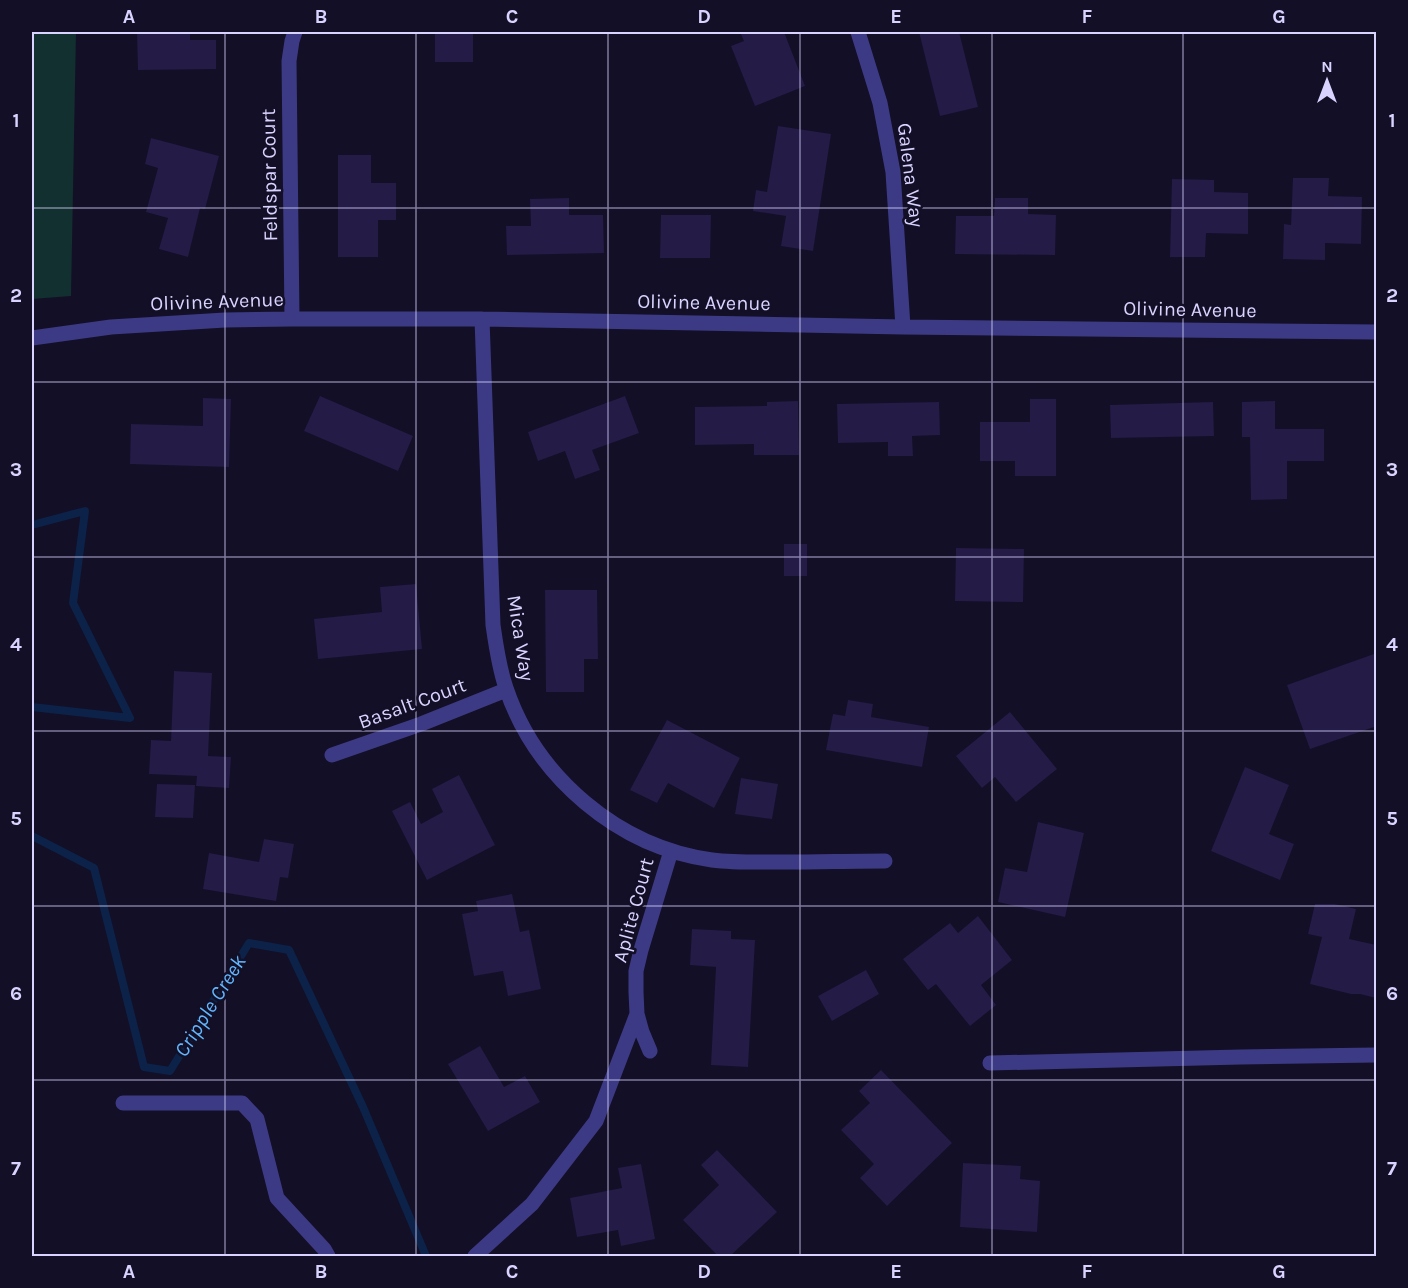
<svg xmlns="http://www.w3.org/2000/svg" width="1408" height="1288" viewBox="0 0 1408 1288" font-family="Karla,sans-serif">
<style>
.green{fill:#12302f}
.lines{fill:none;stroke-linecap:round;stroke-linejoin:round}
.stream{stroke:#0c2248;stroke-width:8}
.building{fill:#241b47}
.minor{stroke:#3d3a85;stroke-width:15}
.grid{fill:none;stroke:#d9d4ff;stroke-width:1.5;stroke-opacity:0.55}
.labels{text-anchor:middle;stroke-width:5;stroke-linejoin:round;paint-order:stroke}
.street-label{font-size:20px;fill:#d9d4ff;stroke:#130f26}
.water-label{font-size:21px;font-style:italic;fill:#62b6ff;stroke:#130f26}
.neatline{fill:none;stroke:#d9d4ff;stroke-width:2}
.grid-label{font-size:20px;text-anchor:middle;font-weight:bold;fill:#d9d4ff}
</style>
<rect width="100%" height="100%" fill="#130f26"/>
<path class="green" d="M32,32H76L71,296L32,299Z"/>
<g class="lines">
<path class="stream" d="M32,525L85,511L73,603L130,718L32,707
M32,836L94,868L144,1067L170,1071L249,943L289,950L363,1107L426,1256"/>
</g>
<path class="building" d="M137,32H190V40H216V69L138,70Z
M435,32H473V62H435Z
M740,32H784L805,86L755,106L731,46L744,41Z
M919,32H959L978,107L940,116Z
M778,126L831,134L813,251L781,246L786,216L753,211L756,190L767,192Z
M151,138L219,156L205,209L200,208L188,257L159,249L168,218L146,212L158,168L145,164Z
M338,155H371V183H396V220H378V257H338Z
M1293,178H1329L1328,196L1362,197L1361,244L1325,243V260L1283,259L1284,224L1291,225Z
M1172,179L1214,180V192L1248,193V234L1206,233L1205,257H1170Z
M569,198V215H603L604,253L507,255L506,226H531L530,199Z
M995,198H1028V214L1056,215L1055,255L955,254L956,216H994Z
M661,215H711L710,258H660Z
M320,396L413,436L398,471L304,431Z
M625,396L639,433L592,450L600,470L575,479L565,451L538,461L528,432Z
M203,398L231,399L229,467L130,464L131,424L203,426Z
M1030,399H1056V476H1015V461H980V422H1030Z
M798,401L799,455H754V444L695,445V407L767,406V402Z
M1275,401V429H1324V461H1287V499L1251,500L1250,437H1242V402Z
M939,402L940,435L912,436L913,456H888V442L838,443L837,404Z
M1213,402L1214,436L1111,438L1110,405Z
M784,544H807V576H784Z
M956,548L1024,549L1023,602L955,601Z
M416,584L422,649L318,659L314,619L382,612L380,587Z
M545,590H597L598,659H584V692H546Z
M1374,654L1376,662V734L1374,727L1310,749L1287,685Z
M174,671L212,673L208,756L231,757L229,788L196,786L197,776L149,774L151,740L171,741Z
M848,700L873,704L871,717L929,727L922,767L826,750L833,714L845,716Z
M1010,712L1057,769L1016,802L995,777L982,788L956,756Z
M667,720L740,758L714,808L668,783L657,803L630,790Z
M1245,767L1289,785L1269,834L1294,844L1280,880L1211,851Z
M459,775L495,845L427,880L392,811L410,802L421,824L443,812L432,789Z
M741,778L778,784L772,819L735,814Z
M157,784L195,785L193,818L155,817Z
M1038,822L1084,833L1065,917L998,902L1005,868L1027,872Z
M264,839L294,844L288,878L280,877L276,901L203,889L209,853L259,862Z
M512,894L520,932L529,930L541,989L508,996L503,971L474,976L462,914L478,911L476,901Z
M1315,904H1335L1356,909L1349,939L1376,945V998L1360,994H1351L1310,984L1322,937L1308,934Z
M978,916L1012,960L981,985L996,1005L970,1026L936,984L928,990L903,959L950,923L958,933Z
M692,929L731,931V939L755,940L748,1067L711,1065L716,967L690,965Z
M866,970L879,994L832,1021L818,996Z
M480,1046L504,1087L525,1076L540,1102L488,1131L448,1064Z
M881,1070L952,1143L887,1206L860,1178L874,1164L841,1130L870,1103L859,1091Z
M717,1150L777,1212L730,1256H718L683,1220L719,1185L701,1165Z
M963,1163L1021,1166L1020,1179L1040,1181L1037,1232L960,1227Z
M641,1164L655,1239L621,1246L618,1230L577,1237L570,1198L622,1188L618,1168Z"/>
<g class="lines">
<path class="minor" d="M858,32L880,103L893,172L903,327
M292,319L289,61L292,41L295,32
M482,319L493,625C496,646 499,668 506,688C536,777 618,847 712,860C736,863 761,862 785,862C818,862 852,861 885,861
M32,338L111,327L225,320L292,319H482L903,327L1376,332
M332,755L421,724L506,690
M650,1051L642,1032L637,1014L636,992V971L641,950L671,851
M990,1063L1241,1057L1376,1055
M123,1103H242L257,1119L277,1198L324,1249L328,1256
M475,1256L532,1204L596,1121L637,1014"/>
</g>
<path class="grid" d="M225,32V1256M416,32V1256M608,32V1256M800,32V1256M992,32V1256M1183,32V1256M32,208H1376M32,382H1376M32,557H1376M32,731H1376M32,906H1376M32,1080H1376"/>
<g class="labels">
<g class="street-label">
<text transform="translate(269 175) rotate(-91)" y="7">Feldspar Court</text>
<text transform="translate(911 175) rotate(83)" y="7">Galena Way</text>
<text transform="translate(217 301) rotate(-2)" y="7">Olivine Avenue</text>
<text transform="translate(704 302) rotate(1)" y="7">Olivine Avenue</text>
<text transform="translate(1190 309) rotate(1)" y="7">Olivine Avenue</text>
<text transform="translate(521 638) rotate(81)" y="7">Mica Way</text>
<text transform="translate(412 703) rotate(-20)" y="7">Basalt Court</text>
<text transform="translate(633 910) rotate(-75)" y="7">Aplite Court</text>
</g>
<g class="water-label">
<text transform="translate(210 1006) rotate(-58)" y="7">Cripple Creek</text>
</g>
</g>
<rect width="1408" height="1288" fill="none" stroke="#130f26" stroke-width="66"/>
<g transform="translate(1327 81)" stroke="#130f26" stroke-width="4.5" paint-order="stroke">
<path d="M0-4.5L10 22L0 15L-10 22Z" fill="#d9d4ff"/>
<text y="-9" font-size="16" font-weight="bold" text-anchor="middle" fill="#d9d4ff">N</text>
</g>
<rect x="33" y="33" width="1342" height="1222" class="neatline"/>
<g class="grid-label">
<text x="129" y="23">A</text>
<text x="321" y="23">B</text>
<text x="512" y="23">C</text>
<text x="704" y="23">D</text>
<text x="896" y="23">E</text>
<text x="1087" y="23">F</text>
<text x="1279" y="23">G</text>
<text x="16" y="127">1</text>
<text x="1392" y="127">1</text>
<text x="16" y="302">2</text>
<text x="1392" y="302">2</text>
<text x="16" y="476">3</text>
<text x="1392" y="476">3</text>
<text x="16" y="651">4</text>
<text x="1392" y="651">4</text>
<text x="16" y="825">5</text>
<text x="1392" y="825">5</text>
<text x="16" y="1000">6</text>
<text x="1392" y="1000">6</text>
<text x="16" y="1175">7</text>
<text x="1392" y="1175">7</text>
<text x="129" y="1278">A</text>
<text x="321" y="1278">B</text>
<text x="512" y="1278">C</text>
<text x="704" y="1278">D</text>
<text x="896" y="1278">E</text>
<text x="1087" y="1278">F</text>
<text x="1279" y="1278">G</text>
</g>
</svg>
